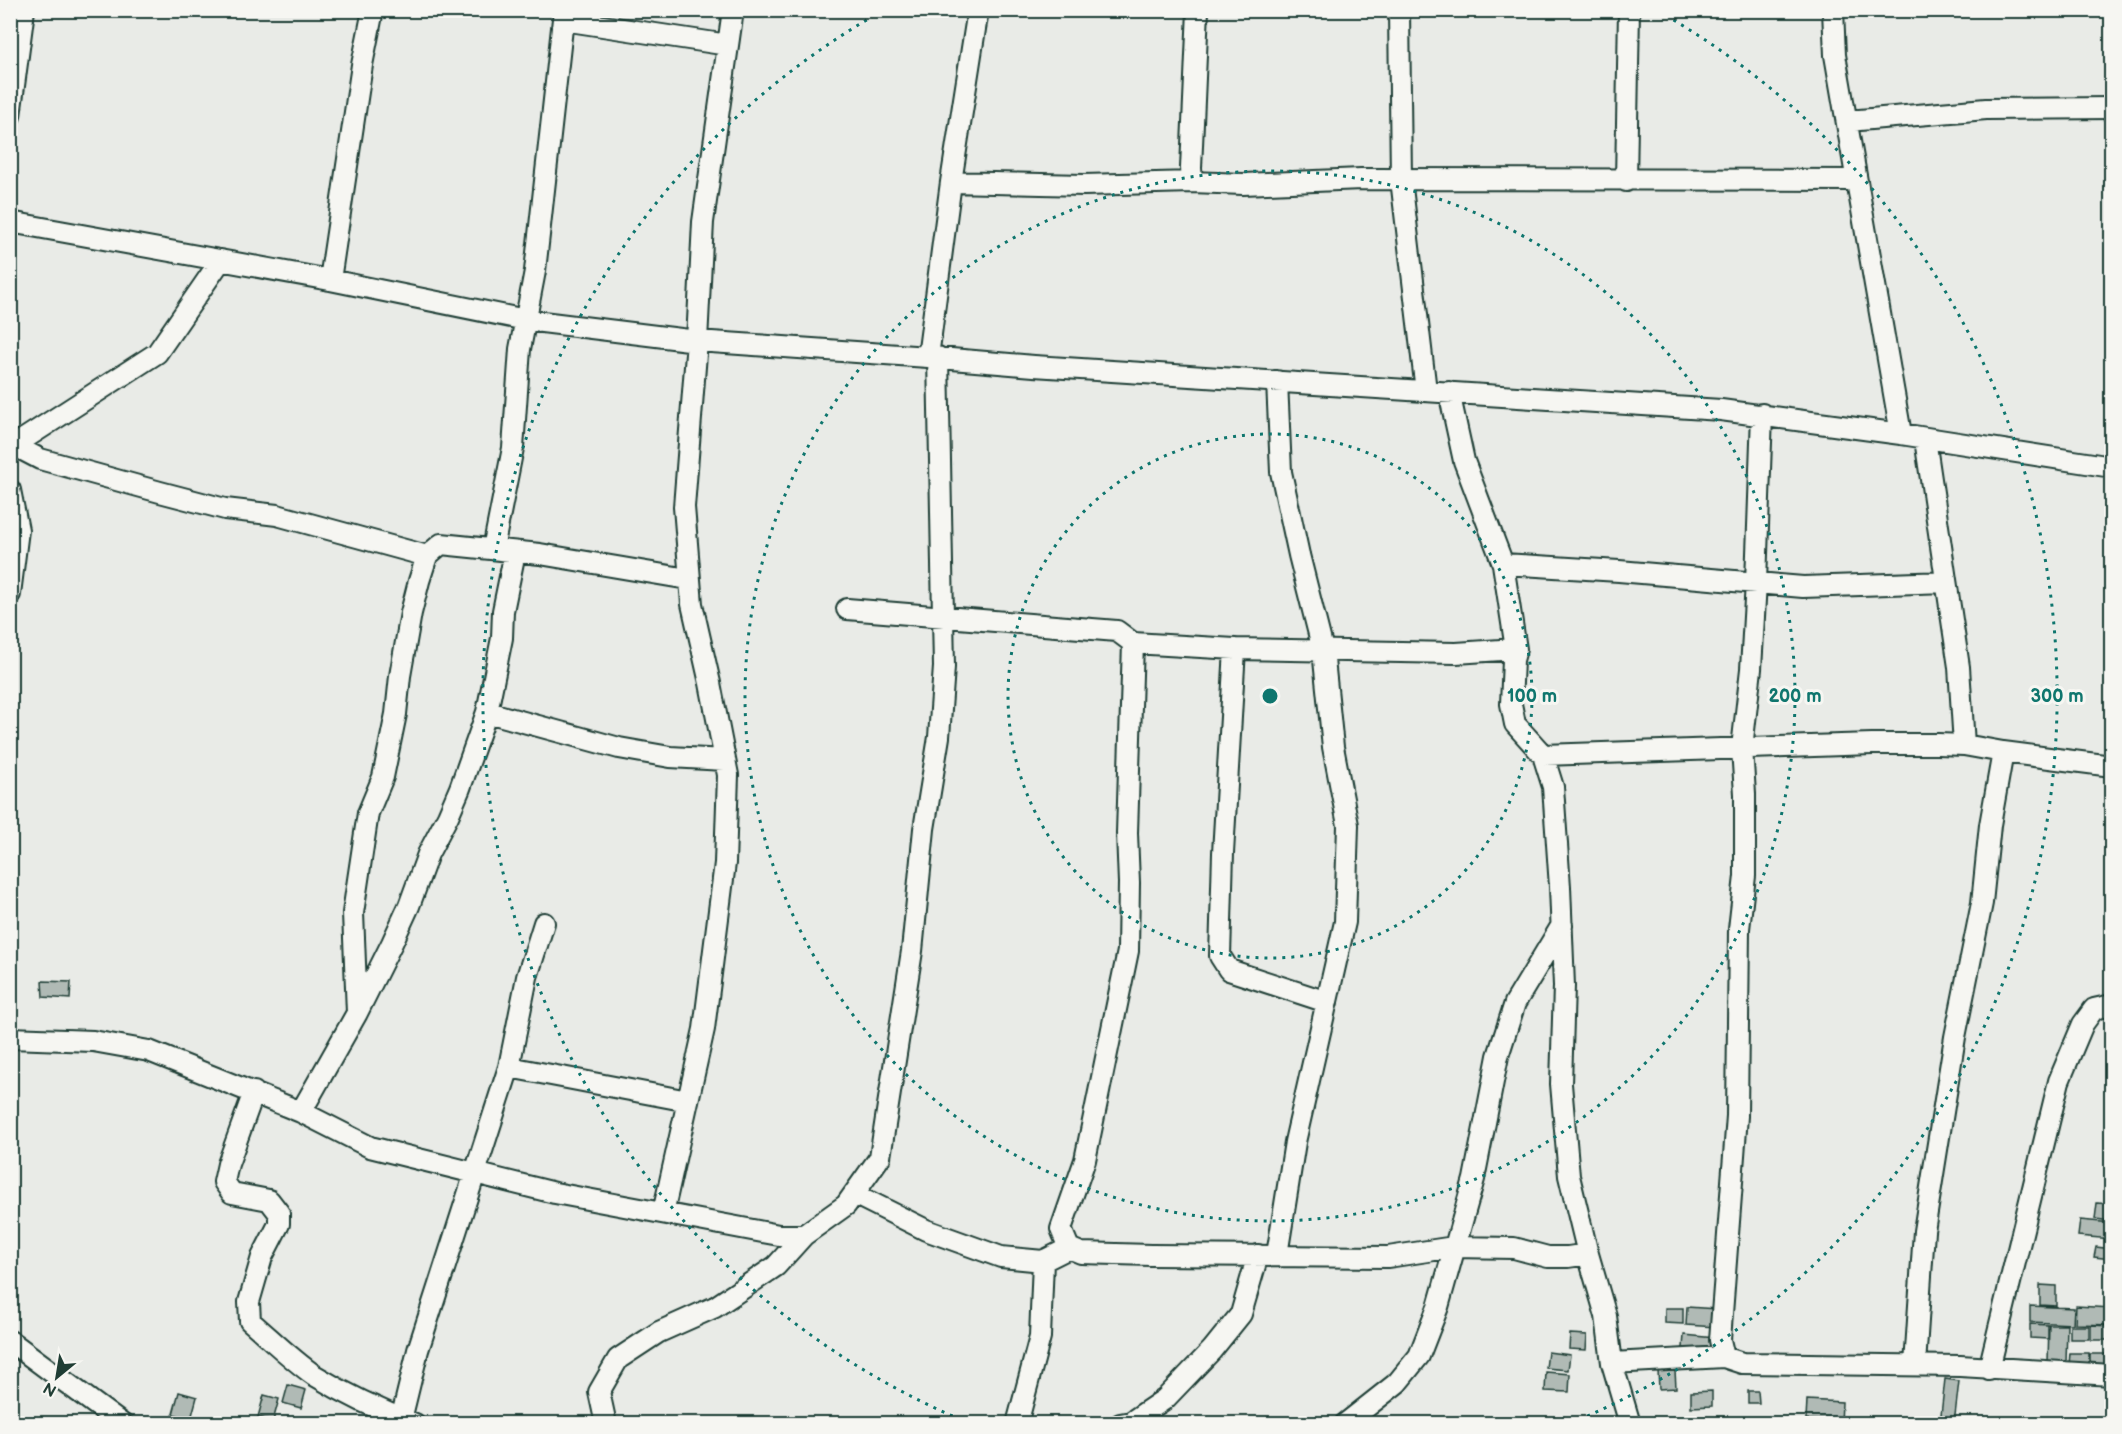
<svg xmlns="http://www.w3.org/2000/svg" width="2122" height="1434" viewBox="0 0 2122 1434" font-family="'Balsamiq Sans',sans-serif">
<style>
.building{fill:#b0bab5;stroke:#1f3d34;stroke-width:1.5}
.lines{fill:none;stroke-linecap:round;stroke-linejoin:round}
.minor-casing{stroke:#1f3d34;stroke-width:24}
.minor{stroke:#f6f6f2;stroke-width:20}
.ring{fill:none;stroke:#0f766e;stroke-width:3;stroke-dasharray:3 6}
.centre{fill:#0f766e;stroke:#f6f6f2;stroke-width:3}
.ring-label{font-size:18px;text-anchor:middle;font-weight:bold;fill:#0f766e;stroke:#f6f6f2;stroke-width:6;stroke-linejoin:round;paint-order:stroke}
</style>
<rect width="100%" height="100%" fill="#e9ebe7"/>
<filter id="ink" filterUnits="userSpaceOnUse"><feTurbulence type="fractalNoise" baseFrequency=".0167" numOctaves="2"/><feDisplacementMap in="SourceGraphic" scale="12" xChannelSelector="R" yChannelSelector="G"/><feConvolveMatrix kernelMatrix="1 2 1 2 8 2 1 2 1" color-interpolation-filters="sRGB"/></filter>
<g filter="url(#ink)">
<path class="building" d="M42,981L71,982L70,999L43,997Z
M2097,1203L2112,1204V1221L2095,1219Z
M2080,1220L2112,1223V1239L2078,1236Z
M2096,1247L2112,1249V1259L2094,1257Z
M2040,1285L2056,1286V1306L2040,1305Z
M2030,1306L2074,1308L2073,1324L2030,1322Z
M2076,1306L2112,1308V1325L2075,1324Z
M1687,1307L1717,1309L1716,1327L1686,1325Z
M1665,1308H1683V1324L1665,1323Z
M2030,1324L2048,1325V1339L2030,1338Z
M2049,1325H2067L2066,1363L2048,1362Z
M2091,1325L2109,1326V1340H2091Z
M2070,1326H2089V1339H2070Z
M1570,1334L1587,1335L1586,1350L1569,1349Z
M1684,1335L1715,1338L1714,1351L1683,1348Z
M1548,1352L1570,1355L1568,1370L1546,1368Z
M2070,1353H2089V1366L2069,1365Z
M2090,1354H2108V1367L2090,1366Z
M1658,1371H1675L1676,1388L1659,1389Z
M1546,1372L1570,1374L1569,1392L1545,1391Z
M1945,1379L1959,1381L1954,1424H1940Z
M288,1385L306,1390L301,1408L283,1403Z
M1712,1391V1406L1691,1407V1392Z
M1748,1391H1758L1759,1403H1748Z
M179,1392L197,1397L191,1419L173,1414Z
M264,1395L279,1399L273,1421L258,1417Z
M1807,1400L1842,1402L1841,1424H1824V1421L1806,1420Z"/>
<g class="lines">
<defs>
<path id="minor" d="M1198,10L1191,168L1192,182L1243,184L1361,179L1856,180
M1399,10L1401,179L1426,391
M1833,10L1835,55L1901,434
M563,20L728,45
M10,116L24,10
M1848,121L1986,109L2112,108
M1626,181L1629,10
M951,182L1084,185L1192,182
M10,222L330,280L526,320L697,341L928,357L1034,366L1721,410L1901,434L2112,467
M330,280L362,65L373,10
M928,357L951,182L978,10
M1449,392L1464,461L1503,564L1516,649L1513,660L1511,704L1515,724L1543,755L1553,787L1560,887L1564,986L1561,1084L1569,1176L1588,1254L1606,1316L1612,1363L1630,1424
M1925,439L1959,667L1964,745
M15,446L40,459L160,492L225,509L277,515L427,556
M10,448L157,353L221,260
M10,490L18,530L10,594
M493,549L513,448L520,349L535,271L564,10
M1503,564L1619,571L1803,587L1946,582
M847,609L1117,631L1133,643L1235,649L1456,653L1516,649
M1133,643L1127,833L1129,883L1128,951L1085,1160L1061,1229L1069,1248L1081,1253L1151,1255L1388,1257L1454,1247L1514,1248L1548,1257H1568L1588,1254
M1235,649L1223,853L1220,956L1229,970L1327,1002
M487,712L619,748L670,757L725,760
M1543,755L1872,744H1938L1964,745L2003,752L2112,766
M357,1013L353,913L368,813L383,777L396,714L400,676L411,613L419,581L427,556L441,544L540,554L688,579
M10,1038L93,1041L149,1051L301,1112L370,1147L555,1193L779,1235H804L846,1205L880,1157L912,951L924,829L939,737L944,667L938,357
M509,1067L688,1101
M254,1092L228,1164L224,1182L232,1193L269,1200L279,1213V1224L262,1257L249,1302L250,1321C271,1339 291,1359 314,1375C345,1394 381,1411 415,1424
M301,1112L357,1013L392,943L409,906L428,854L448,816L460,788L487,712L502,638L503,611L515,552
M854,1194L926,1230L1001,1257L1043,1261L1069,1248
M663,1213L704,1029L725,863L728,775L710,683L692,604L684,507L697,341L703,222L733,10
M1277,1255L1295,1142L1345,922L1348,825L1333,747L1323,650L1299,555L1281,472L1277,381
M10,1341L122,1424
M1724,1357L1720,1340L1737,1116L1739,929L1745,876V794L1742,748L1751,669L1756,582L1762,414
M1612,1363L1724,1357L1742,1363L1960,1366L2112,1375
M1915,1365L1924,1231L1955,1037L1982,903L1990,825L2003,752
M1989,1369L2059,1081L2083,1024L2094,1009L2112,1005
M400,1424L418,1350L509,1067L527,977L544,923
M606,1424L599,1392L618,1359L659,1332L715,1307L776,1266L804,1235
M1017,1424L1040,1337L1043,1261
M1120,1424L1131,1422L1165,1399L1212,1350L1241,1314L1258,1255
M1345,1424L1397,1383L1419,1356L1438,1307L1474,1179L1498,1056L1515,1003L1562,925"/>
</defs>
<use href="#minor" class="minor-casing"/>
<use href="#minor" class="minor"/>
</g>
</g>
<g class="ring">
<circle cx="1270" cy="696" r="262"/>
<circle cx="1270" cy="696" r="525"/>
<path d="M969 1423A787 787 0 0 1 882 11M1658 11A787 787 0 0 1 1571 1423"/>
</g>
<circle cx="1270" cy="696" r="9" class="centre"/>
<g class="ring-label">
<text x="1532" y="702">100 m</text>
<text x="1795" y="702">200 m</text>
<text x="2057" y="702">300 m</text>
</g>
<rect width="2122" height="1434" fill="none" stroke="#f6f6f2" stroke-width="36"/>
<rect x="18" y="18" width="2086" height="1398" fill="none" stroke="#1f3d34" stroke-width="2" filter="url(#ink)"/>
<g transform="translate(57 1377) rotate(210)" stroke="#f6f6f2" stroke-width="4.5" paint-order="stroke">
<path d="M0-4.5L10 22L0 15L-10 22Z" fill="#1f3d34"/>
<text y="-9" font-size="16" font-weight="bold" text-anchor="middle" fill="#1f3d34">N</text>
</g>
</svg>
